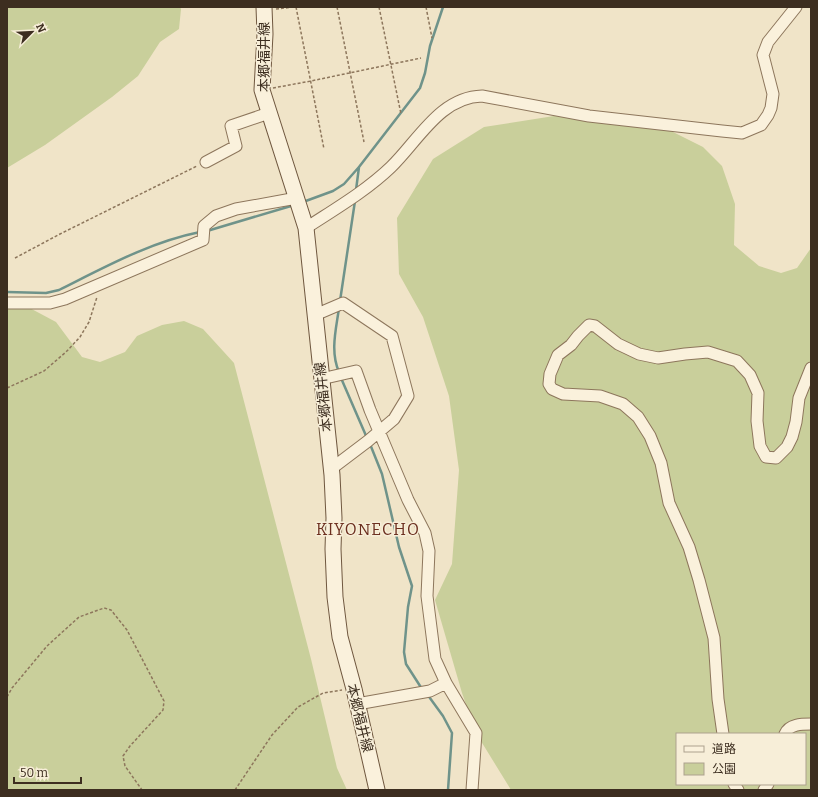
<svg xmlns="http://www.w3.org/2000/svg" width="818" height="797" viewBox="0 0 818 797" font-family="Bitter,'Noto Sans JP',serif">
<style>
.green{fill:#c9cf9b;fill-rule:evenodd}
.lines{fill:none;stroke-linecap:round;stroke-linejoin:round}
.stream{stroke:#6f938a;stroke-width:2.5}
.street-casing{stroke:#8d765c;stroke-width:13}
.secondary-casing{stroke:#6f573f;stroke-width:17}
.path{stroke:#8d765c;stroke-width:1.5;stroke-dasharray:3 2;stroke-linecap:butt}
.street{stroke:#faf1dc;stroke-width:11}
.secondary{stroke:#faf1dc;stroke-width:15}
.labels{text-anchor:middle;stroke-width:3;stroke-linejoin:round;paint-order:stroke}
.street-label{font-size:14px;fill:#3d2e20;stroke:#f7eed8}
.quarter-label{font-size:16px;letter-spacing:1px;fill:#6b2e1e;stroke:#f7eed8}
</style>
<rect width="100%" height="100%" fill="#f0e4c8"/>
<path class="green" d="M7,7H180L181,9L179,29L160,42L138,76L112,97L45,145L7,168Z
M554,116L649,120L703,147L722,166L735,204L734,245L759,266L781,273L797,268L811,248V790H511L476,733L462,693L435,600L452,564L459,470L449,396L423,317L399,274L397,218L433,159L484,127ZM677,734H805V784H677Z
M7,298L26,306L56,322L82,357L100,362L125,352L137,336L162,325L184,321L203,329L234,363L311,659L337,768L347,790H7Z"/>
<g class="lines">
<path class="stream" d="M356,190L359,167
M303,202L333,191L344,184L359,167L420,88L425,73L430,46L443,7
M207,231L291,206
M7,292L46,293L59,290C105,267 150,242 200,232
M340,301L355,201
M339,372C330,351 336,330 339,308
M341,378L367,438
M370,444L382,474L399,547L412,586L408,607L404,652L406,664L422,689
M427,694L443,716L452,733L448,790"/>
<defs>
<path id="street" d="M206,162L236,146L231,126L269,113
M306,228C335,209 366,191 391,167C418,141 440,97 482,96L589,116L722,131L742,133L761,125L768,115L771,108L773,94L763,55L768,42L796,7
M7,303H50L65,299L203,240L204,226L216,216L236,209L297,198
M315,315L343,303L392,336L408,396L394,419L368,441L331,469
M321,379L356,371L370,410L408,500L425,533L429,551L427,596L435,659L446,683
M357,704L430,691L446,683L476,733L472,790
M723,734L718,699L714,638L699,580L689,547L669,503L661,463L650,436L638,417L623,404L600,396L563,394L552,389L549,384L550,374L558,355L571,345L578,336L589,325L595,326L618,344L639,354L658,358L685,354L708,352L737,361L750,375L758,393L757,421L760,446L766,457L776,458L787,447L792,437L796,422L799,398L811,368
M785,734C789,724 802,724 811,724
M734,784L738,790
M764,790L768,784"/>
<path id="secondary" d="M264,7L265,34L262,90L306,228L332,475L334,518L333,549L335,597L340,637L354,689L377,790"/>
</defs>
<use href="#street" class="street-casing"/>
<use href="#secondary" class="secondary-casing"/>
<path class="path" d="M296,7L324,149
M337,7L364,142
M379,7L401,114
M426,7L432,38
M276,9L294,7
M273,88L311,81L421,58
M15,258L60,234L197,166
M7,388L44,371L66,352L80,337L89,322L97,297
M7,697L12,688L47,646L79,617L104,608L111,610L127,630L164,701L163,710L130,746L123,756L125,766L142,790
M235,790L272,735L298,707L323,693L342,690"/>
<use href="#street" class="street"/>
<use href="#secondary" class="secondary"/>
</g>
<g class="labels">
<g class="street-label">
<text transform="translate(264 57) rotate(-90)" y="5">本郷福井線</text>
<text transform="translate(323 397) rotate(-96)" y="5">本郷福井線</text>
<text transform="translate(360 718) rotate(76)" y="5">本郷福井線</text>
</g>
<g class="quarter-label">
<text x="368" y="535">KIYONECHO</text>
</g>
</g>
<rect width="818" height="797" fill="none" stroke="#3d2e20" stroke-width="16"/>
<rect x="676" y="733" width="130" height="52" fill="#f7eed8" stroke="#ada18e"/>
<rect x="684" y="746" width="20" height="6" fill="#faf1dc" stroke="#ada18e"/>
<text x="712" y="753" font-size="12" fill="#3d2e20">道路</text>
<rect x="684" y="763" width="20" height="12" fill="#c9cf9b" stroke="#ada18e"/>
<text x="712" y="773" font-size="12" fill="#3d2e20">公園</text>
<g transform="translate(32 32) rotate(66)" stroke="#f7eed8" stroke-width="3" paint-order="stroke">
<path d="M0-3L7 15L0 10L-7 15Z" fill="#3d2e20"/>
<text y="-6" font-size="11" font-weight="bold" text-anchor="middle" fill="#3d2e20">N</text>
</g>
<path d="M14 777v6h67v-6" fill="none" stroke="#3d2e20" stroke-width="2"/>
<text x="20" y="777" font-size="12" fill="#3d2e20" stroke="#f7eed8" stroke-width="3" paint-order="stroke">50 m</text>
</svg>
